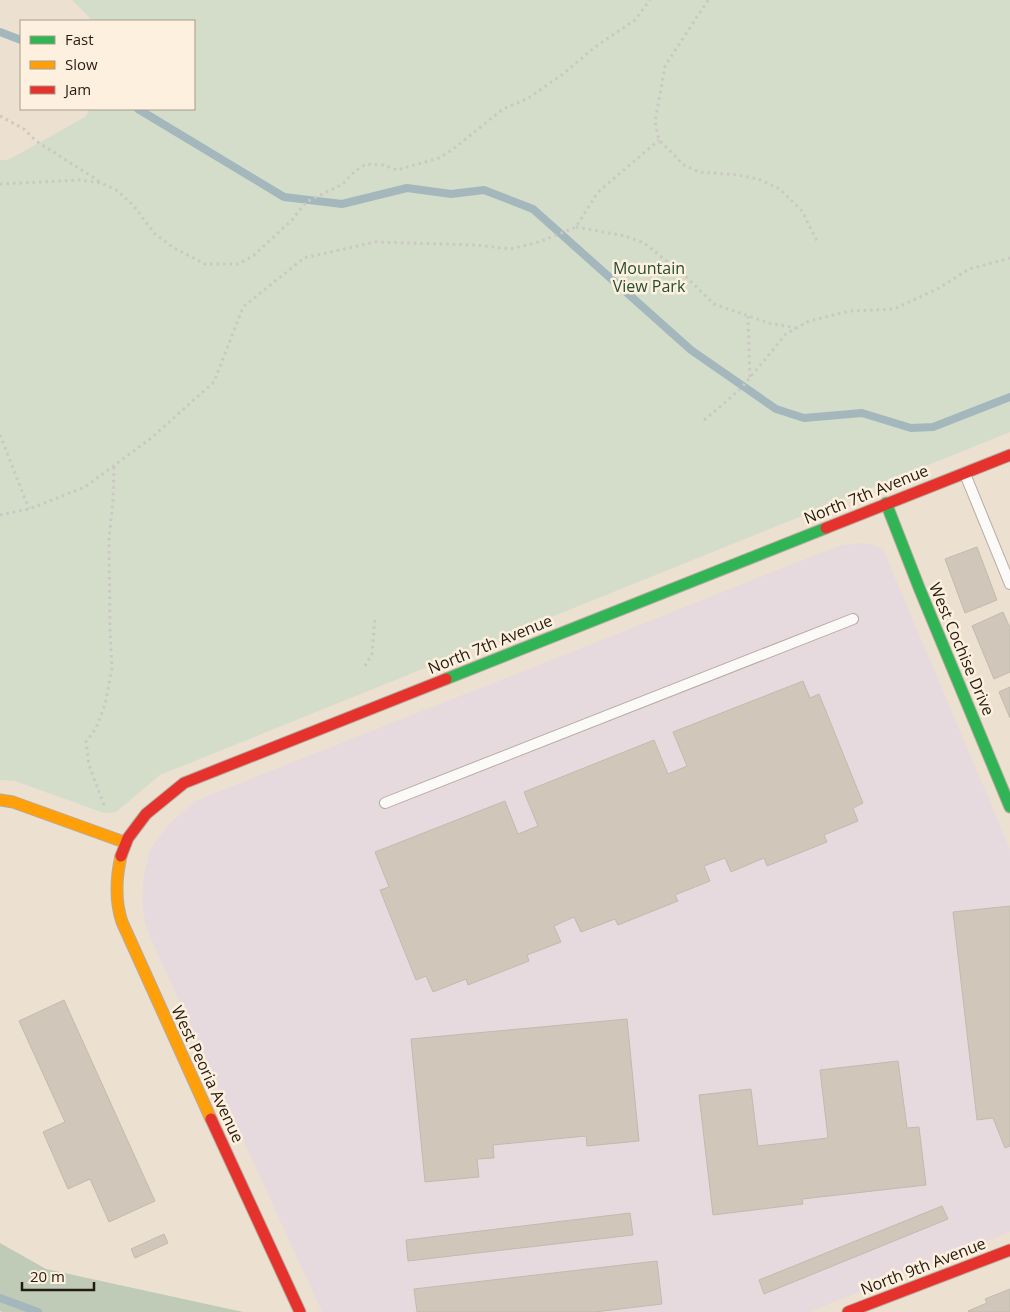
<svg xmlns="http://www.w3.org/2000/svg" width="1010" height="1312" viewBox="0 0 1010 1312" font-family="'Open Sans',sans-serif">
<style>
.education{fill:#e7dade}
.green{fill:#d3ddca}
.forest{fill:#bfcab7}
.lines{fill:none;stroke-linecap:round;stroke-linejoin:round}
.stream{stroke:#a3b7bd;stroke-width:8}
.building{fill:#d0c7ba;stroke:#c3baad}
.lane-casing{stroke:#b5ac9f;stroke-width:12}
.fast-casing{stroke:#b5ac9f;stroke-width:13}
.slow-casing{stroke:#b5ac9f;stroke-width:13}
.jam-casing{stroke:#b5ac9f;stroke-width:13}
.path{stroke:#cbc8c3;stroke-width:3;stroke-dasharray:2.5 4;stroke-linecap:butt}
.lane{stroke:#fcfaf8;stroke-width:10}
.fast{stroke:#30b455;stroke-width:11}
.slow{stroke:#ff9f0a;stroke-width:11}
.jam{stroke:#e5322d;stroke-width:11}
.labels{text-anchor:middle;stroke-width:5;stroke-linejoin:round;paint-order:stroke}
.park-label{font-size:16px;fill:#204f31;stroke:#fef0de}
.street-label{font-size:16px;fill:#241c11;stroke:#fef0de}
</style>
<rect width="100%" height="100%" fill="#ece0d0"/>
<path class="education" d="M857,543L872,544L883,549L1010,849V1232L809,1312H322L153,944L145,923L142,901L144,874L150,850L168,825L195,801L836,547Z"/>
<path class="green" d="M72,0H1010V432L160,775L116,812L104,813L15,781L0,780V160H8L85,117L90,109H194V21H91L88,16Z"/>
<path class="forest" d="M0,1243L46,1269L243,1312H2L0,1311Z"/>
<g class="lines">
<path class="stream" d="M0,32L21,40
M138,109L284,197L342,204L407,188L451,194L484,190L533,209L691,350L776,409L804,418L862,413L911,428L933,427L1010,397
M0,1298L38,1312"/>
</g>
<path class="building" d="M977,547L997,600L965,613L945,559Z
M1003,612L1010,628V672L994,679L972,626Z
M803,681L810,698L819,694L863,803L853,808L858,821L824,835L827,842L767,866L764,858L731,872L725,858L704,866L710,881L675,895L678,901L618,925L615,919L581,932L574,917L554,926L561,942L527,955L529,961L468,985L466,979L433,992L426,976L416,980L380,890L389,887L375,852L505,801L518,834L538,826L524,792L654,740L668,774L687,766L673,732Z
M1010,687V718L999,692Z
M1010,906V1146L1005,1148L993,1118L977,1120L953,912Z
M64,1000L155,1201L109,1222L90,1179L68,1189L43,1132L65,1122L19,1021Z
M627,1019L639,1141L587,1146L586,1136L493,1145L494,1158L477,1159L479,1177L425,1182L411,1039Z
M898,1061L907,1128L919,1127L926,1185L802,1199L803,1204L713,1215L699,1095L751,1089L758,1146L828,1138L820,1070Z
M942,1206L948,1219L764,1294L759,1280Z
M630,1213L633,1235L408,1261L406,1240Z
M164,1234L168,1243L135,1258L131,1249Z
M657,1261L662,1304L595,1312H417L414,1289Z
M1010,1289V1312H969L968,1311L987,1303L985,1299Z"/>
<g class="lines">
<defs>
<path id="lane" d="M965,474L1010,584
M385,803L853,619"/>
<path id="fast" d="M886,503L920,590L1010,807
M446,679L826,528"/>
<path id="slow" d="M0,800L13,802L124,842
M121,856C116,878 115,901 122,922L211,1119"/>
<path id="jam" d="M826,528L1010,455
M121,856L128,838L146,814L184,783L446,679
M211,1119L300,1312
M848,1312L1010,1250"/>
</defs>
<use href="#lane" class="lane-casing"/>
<use href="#fast" class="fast-casing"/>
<use href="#slow" class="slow-casing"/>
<use href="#jam" class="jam-casing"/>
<path class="path" d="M708,0L665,66L655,122L659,140L684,165L699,172L738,175L758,179L780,189L802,211L817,241
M0,116L24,129L36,141L99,181
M0,184L80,180L101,183L116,190L133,205L155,234L174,248L205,264H238L253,256L292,220L306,202L343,184L355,171L366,164L383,165L397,170L439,158L452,150L503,109L527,99L563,74L595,47L635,20L650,0
M576,227L625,236L644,243L683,274L714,304L769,323L797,328
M748,316L750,378
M704,420L727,401L743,386L786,334L809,321L850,311L894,309L939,288L969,269L1010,258
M0,435L29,509
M0,515L29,509L85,487L150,439L214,382L243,307L304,258L375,242L476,245L510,249L539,242L576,227L598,192L659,140
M365,666L372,654L375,616
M104,805L89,765L86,742L96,728L105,705L112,668L110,632L109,538L113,502L114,466"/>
<use href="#lane" class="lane"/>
<use href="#fast" class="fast"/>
<use href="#slow" class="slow"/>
<use href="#jam" class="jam"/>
</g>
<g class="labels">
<g class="park-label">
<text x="649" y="274">Mountain<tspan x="649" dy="18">View Park</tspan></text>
</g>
<g class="street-label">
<text transform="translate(866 494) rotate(-22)" y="6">North 7th Avenue</text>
<text transform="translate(490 644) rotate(-22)" y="6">North 7th Avenue</text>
<text transform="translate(962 649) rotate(67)" y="6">West Cochise Drive</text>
<text transform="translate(208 1074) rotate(65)" y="6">West Peoria Avenue</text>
<text transform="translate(923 1266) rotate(-21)" y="6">North 9th Avenue</text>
</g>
</g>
<rect x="20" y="20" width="175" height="90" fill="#fef0de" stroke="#a79b8c"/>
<rect x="30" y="36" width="25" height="8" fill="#30b455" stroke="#a79b8c"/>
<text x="65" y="45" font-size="15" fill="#241c11">Fast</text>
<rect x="30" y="61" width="25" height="8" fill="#ff9f0a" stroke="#a79b8c"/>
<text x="65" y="70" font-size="15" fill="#241c11">Slow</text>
<rect x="30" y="86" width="25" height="8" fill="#e5322d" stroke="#a79b8c"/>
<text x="65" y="95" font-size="15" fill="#241c11">Jam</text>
<path d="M22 1282v8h72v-8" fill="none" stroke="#241c11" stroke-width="2.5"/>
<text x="30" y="1282" font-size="15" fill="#241c11" stroke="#fef0de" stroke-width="4" paint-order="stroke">20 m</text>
</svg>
